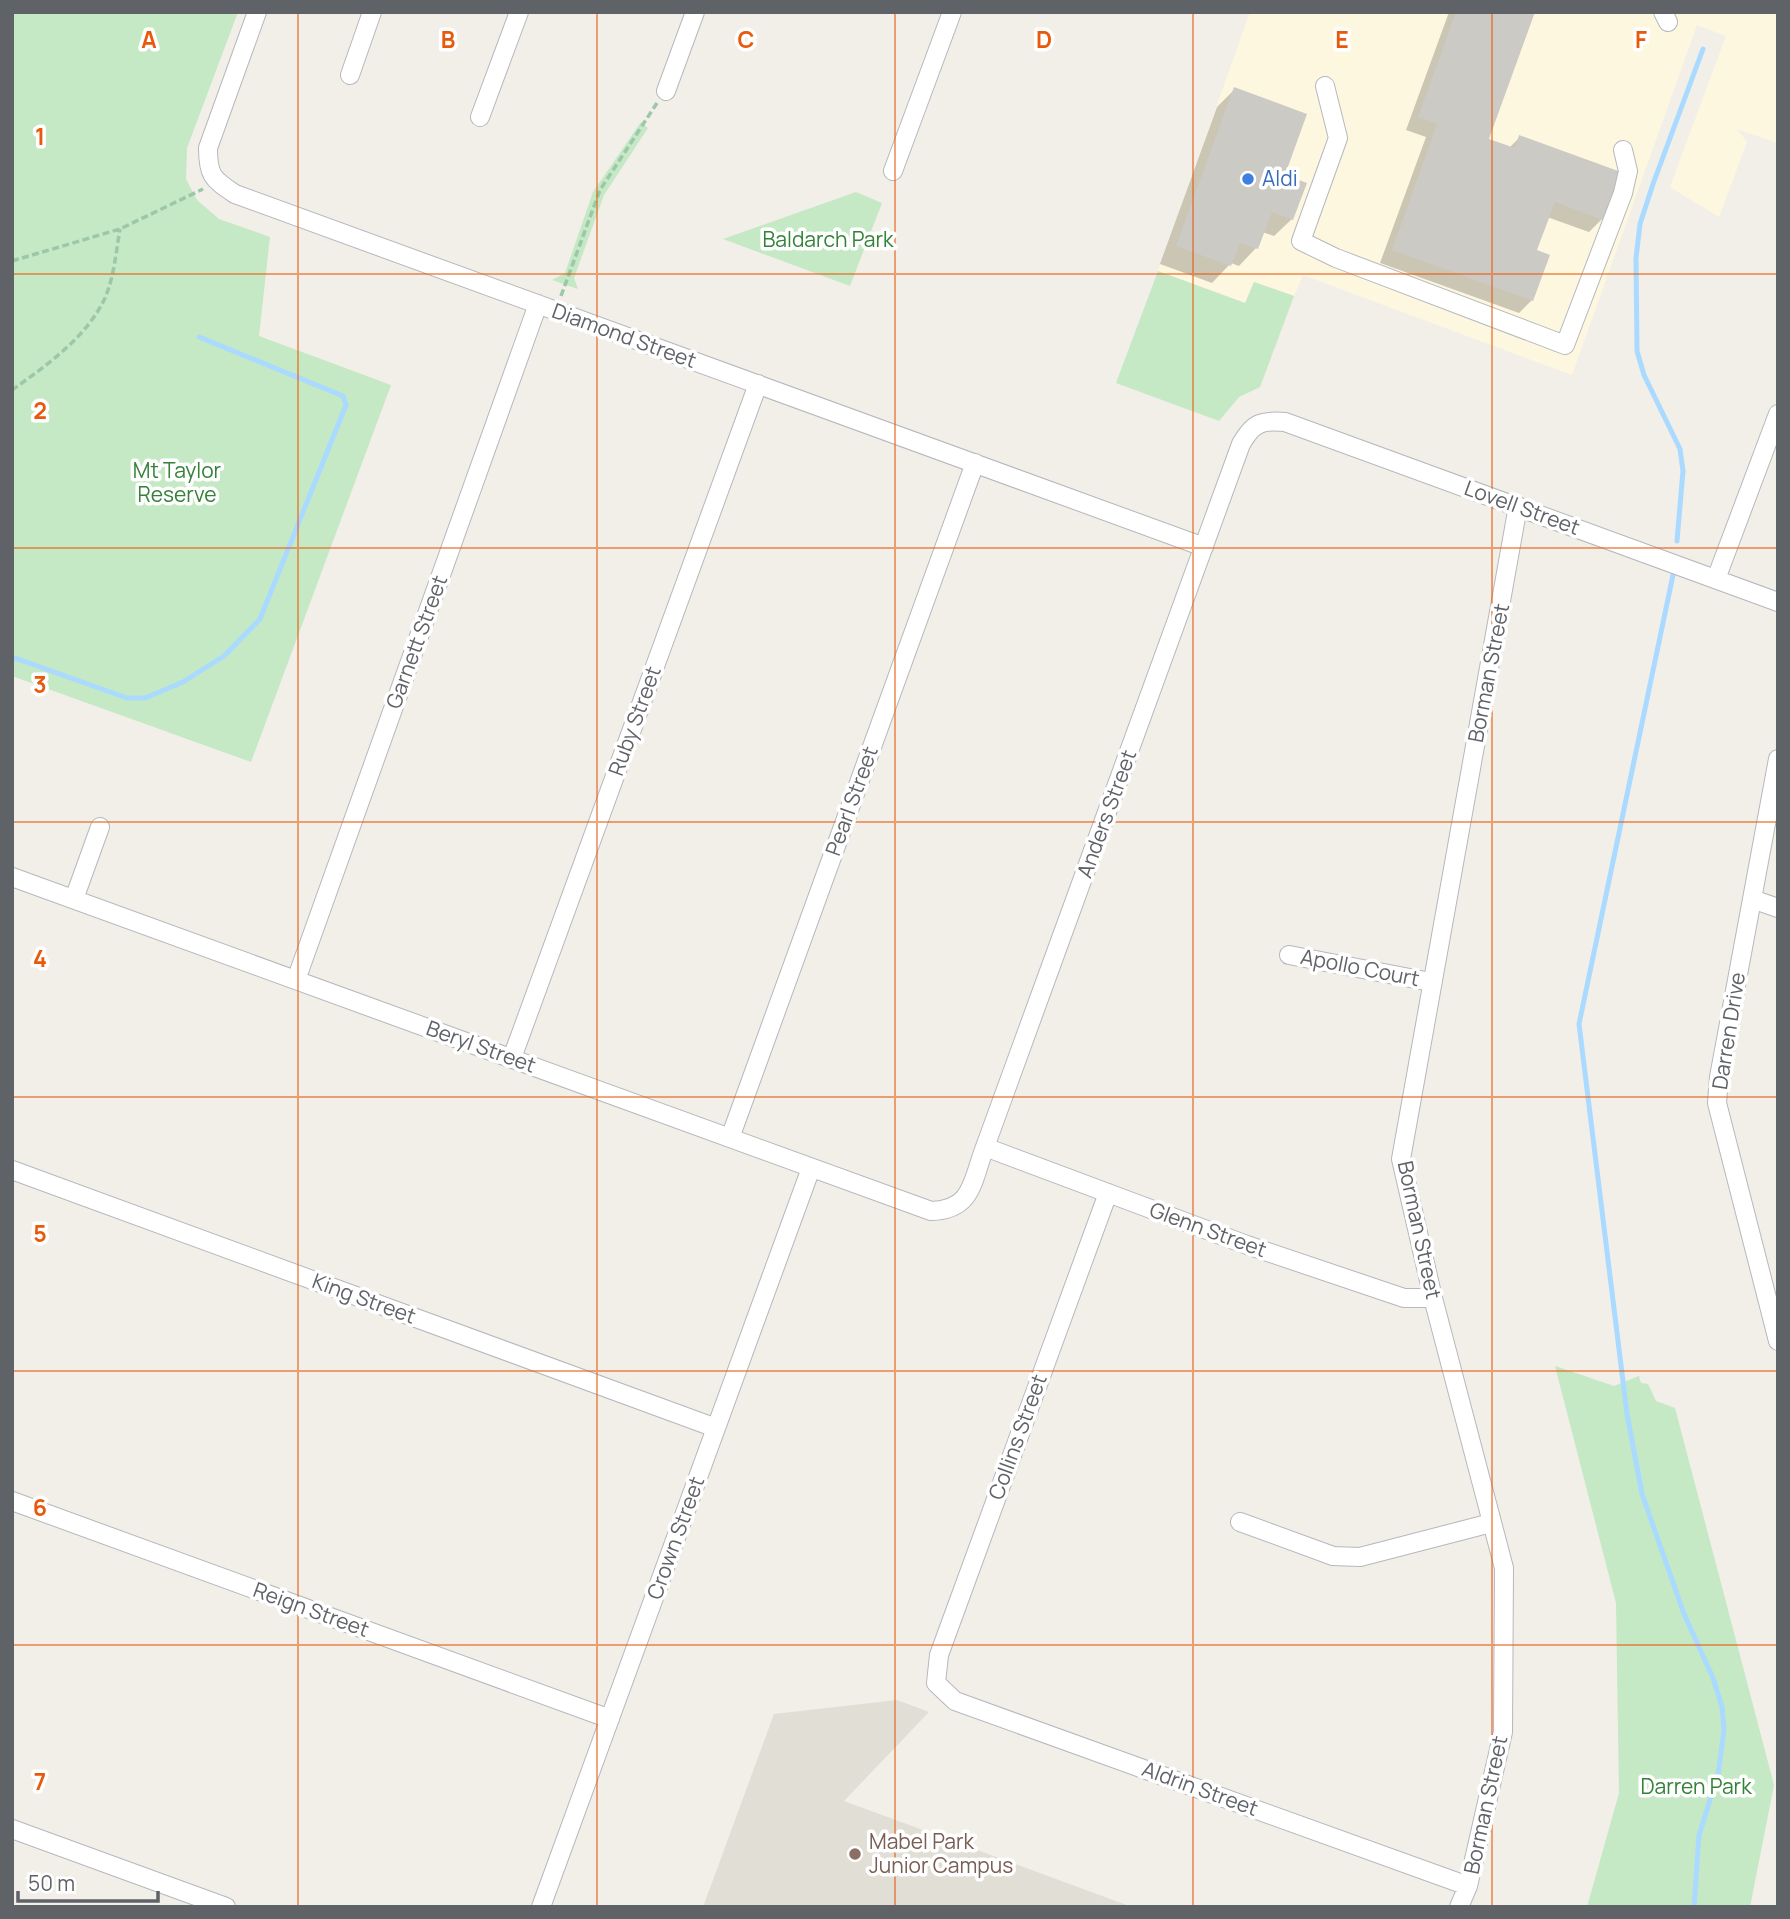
<svg xmlns="http://www.w3.org/2000/svg" width="1790" height="1919" viewBox="0 0 1790 1919" font-family="Manrope,sans-serif">
<style>
.commercial{fill:#fef7e0}
.education{fill:#e1ded6}
.green{fill:#c5e8c5}
.shadow{fill:#0003}
.lines{fill:none;stroke-linecap:round;stroke-linejoin:round}
.stream{stroke:#aadaff;stroke-width:5}
.building{fill:#cccac5}
.minor-casing{stroke:#b5b8bc;stroke-width:20}
.path{stroke:#9cc7a9;stroke-width:3.5;stroke-dasharray:7 3.5;stroke-linecap:butt}
.minor{stroke:#fff;stroke-width:18}
.grid{fill:none;stroke:#e8590c;stroke-width:2;stroke-opacity:0.55}
.shop-dot{fill:#3f7fe0;stroke:#fff;stroke-width:2.5}
.education-dot{fill:#8d6e63;stroke:#fff;stroke-width:2.5}
.labels{text-anchor:middle;stroke-width:7;stroke-linejoin:round;paint-order:stroke}
.shop-label{font-size:21px;fill:#366cbe;stroke:#fff;text-anchor:start}
.park-label{font-size:21px;fill:#348238;stroke:#fff}
.street-label{font-size:21px;fill:#5f6368;stroke:#fff}
.education-label{font-size:21px;fill:#785e54;stroke:#fff;text-anchor:start}
.grid-label{font-size:23px;text-anchor:middle;font-weight:bold;fill:#e8590c;stroke:#fff;stroke-width:7;stroke-linejoin:round;paint-order:stroke}
</style>
<rect width="100%" height="100%" fill="#f1efe8"/>
<path class="commercial" d="M1250,12H1778V143L1737,129L1747,142L1719,217L1670,187L1726,36L1697,25L1572,375L1303,275L1294,296L1254,282L1246,303L1158,271Z"/>
<path class="education" d="M897,1700L929,1712L844,1801L1132,1907H703L774,1714Z"/>
<path class="green" d="M12,12H238L187,148L186,179L197,200L219,219L270,237L259,336L391,385L251,762L12,676Z
M641,122L648,128L604,195L574,278L578,289L552,280L565,273L593,192Z
M856,192L882,203L850,286L723,239Z
M1158,271L1245,303L1254,282L1294,296L1260,387L1239,397L1219,421L1116,383Z
M1555,1366L1614,1386L1639,1376L1641,1383L1648,1384L1656,1401L1675,1408L1774,1785L1750,1907H1587L1619,1793L1616,1603Z"/>
<path class="shadow" d="M1449,12H1533L1487,140L1509,148L1520,137L1602,219L1589,232L1547,217L1535,251L1532,300L1519,313L1380,263L1426,137L1406,130Z
M1235,89L1283,176L1292,219L1274,236L1262,232L1256,248L1239,266L1231,263L1212,283L1160,264L1217,107Z"/>
<g class="lines">
<path class="stream" d="M1677,541L1683,471L1680,449L1644,375L1637,351L1636,258L1640,224L1653,184L1703,49
M1673,575L1579,1024L1627,1414L1642,1494L1684,1614L1713,1678L1722,1707L1724,1730L1718,1775L1699,1835L1694,1907
M12,657L127,698H145L183,682L224,656L260,619L346,405L343,396L199,337"/>
</g>
<path class="building" d="M1456,12H1535L1489,139L1515,148L1519,135L1621,172L1603,220L1555,202L1537,250L1550,255L1533,301L1392,250L1437,124L1418,117Z
M1234,87L1307,114L1285,175L1307,183L1293,220L1272,212L1258,249L1240,243L1231,266L1176,246Z"/>
<g class="lines">
<defs>
<path id="minor" d="M257,12L208,148C208,175 212,179 235,194L1204,547
M1663,12L1668,22
M350,75L372,12
M1325,86L1338,138L1301,241L1336,258L1565,345L1623,193L1628,171L1623,150
M666,91L695,12
M480,117L519,12
M893,171L952,12
M1716,579L1778,414
M1778,759L1719,1077L1717,1103L1778,1341
M12,877L931,1211C973,1210 972,1181 985,1147L1241,444C1253,423 1261,420 1285,422L1778,602
M74,899L100,827
M1752,899L1778,908
M1289,955L1431,982
M296,980L538,304
M512,1058L758,384
M730,1138L975,463
M985,1147L1247,1245L1404,1298H1433
M12,1170L716,1428
M1108,1193L939,1655L936,1683L955,1701L1468,1886
M12,1501L610,1719
M1240,1522L1333,1556L1360,1557L1491,1523
M12,1829L226,1907
M541,1907L811,1168
M1459,1907L1468,1886L1503,1732L1504,1568L1433,1298L1401,1159L1518,506"/>
</defs>
<use href="#minor" class="minor-casing"/>
<path class="path" d="M12,261L120,229L203,189
M561,296L600,190L657,103
M12,390C46,366 87,337 105,298C114,277 116,252 120,229"/>
<use href="#minor" class="minor"/>
</g>
<path class="grid" d="M298,12V1907M597,12V1907M895,12V1907M1193,12V1907M1492,12V1907M12,274H1778M12,548H1778M12,822H1778M12,1097H1778M12,1371H1778M12,1645H1778"/>
<circle class="shop-dot" cx="1248" cy="179" r="7"/>
<circle class="education-dot" cx="855" cy="1854" r="7"/>
<g class="labels">
<g class="shop-label">
<text x="1262" y="186">Aldi</text>
</g>
<g class="park-label">
<text x="828" y="247">Baldarch Park</text>
<text x="177" y="478">Mt Taylor<tspan x="177" dy="24">Reserve</tspan></text>
<text x="1696" y="1794">Darren Park</text>
</g>
<g class="street-label">
<text transform="translate(624 336) rotate(20)" y="7">Diamond Street</text>
<text transform="translate(1522 508) rotate(20)" y="7">Lovell Street</text>
<text transform="translate(417 642) rotate(-70)" y="7">Garnett Street</text>
<text transform="translate(1489 673) rotate(-79)" y="7">Borman Street</text>
<text transform="translate(635 721) rotate(-70)" y="7">Ruby Street</text>
<text transform="translate(852 801) rotate(-70)" y="7">Pearl Street</text>
<text transform="translate(1107 814) rotate(-70)" y="7">Anders Street</text>
<text transform="translate(1360 968) rotate(11)" y="7">Apollo Court</text>
<text transform="translate(1729 1031) rotate(-81)" y="7">Darren Drive</text>
<text transform="translate(481 1047) rotate(20)" y="7">Beryl Street</text>
<text transform="translate(1208 1230) rotate(20)" y="7">Glenn Street</text>
<text transform="translate(1419 1230) rotate(78)" y="7">Borman Street</text>
<text transform="translate(364 1299) rotate(20)" y="7">King Street</text>
<text transform="translate(1018 1437) rotate(-70)" y="7">Collins Street</text>
<text transform="translate(676 1538) rotate(-70)" y="7">Crown Street</text>
<text transform="translate(311 1610) rotate(20)" y="7">Reign Street</text>
<text transform="translate(1200 1789) rotate(20)" y="7">Aldrin Street</text>
<text transform="translate(1486 1805) rotate(-78)" y="7">Borman Street</text>
</g>
<g class="education-label">
<text x="869" y="1849">Mabel Park<tspan x="869" dy="24">Junior Campus</tspan></text>
</g>
</g>
<g class="grid-label">
<text x="149" y="48">A</text>
<text x="448" y="48">B</text>
<text x="746" y="48">C</text>
<text x="1044" y="48">D</text>
<text x="1342" y="48">E</text>
<text x="1641" y="48">F</text>
<text x="40" y="145">1</text>
<text x="40" y="419">2</text>
<text x="40" y="693">3</text>
<text x="40" y="967">4</text>
<text x="40" y="1242">5</text>
<text x="40" y="1516">6</text>
<text x="40" y="1790">7</text>
</g>
<rect width="1790" height="1919" fill="none" stroke="#5f6368" stroke-width="28"/>
<path d="M18 1891v10h140v-10" fill="none" stroke="#5f6368" stroke-width="3.5"/>
<text x="28" y="1891" font-size="21" fill="#5f6368" stroke="#ffffff" stroke-width="5" paint-order="stroke">50 m</text>
</svg>
